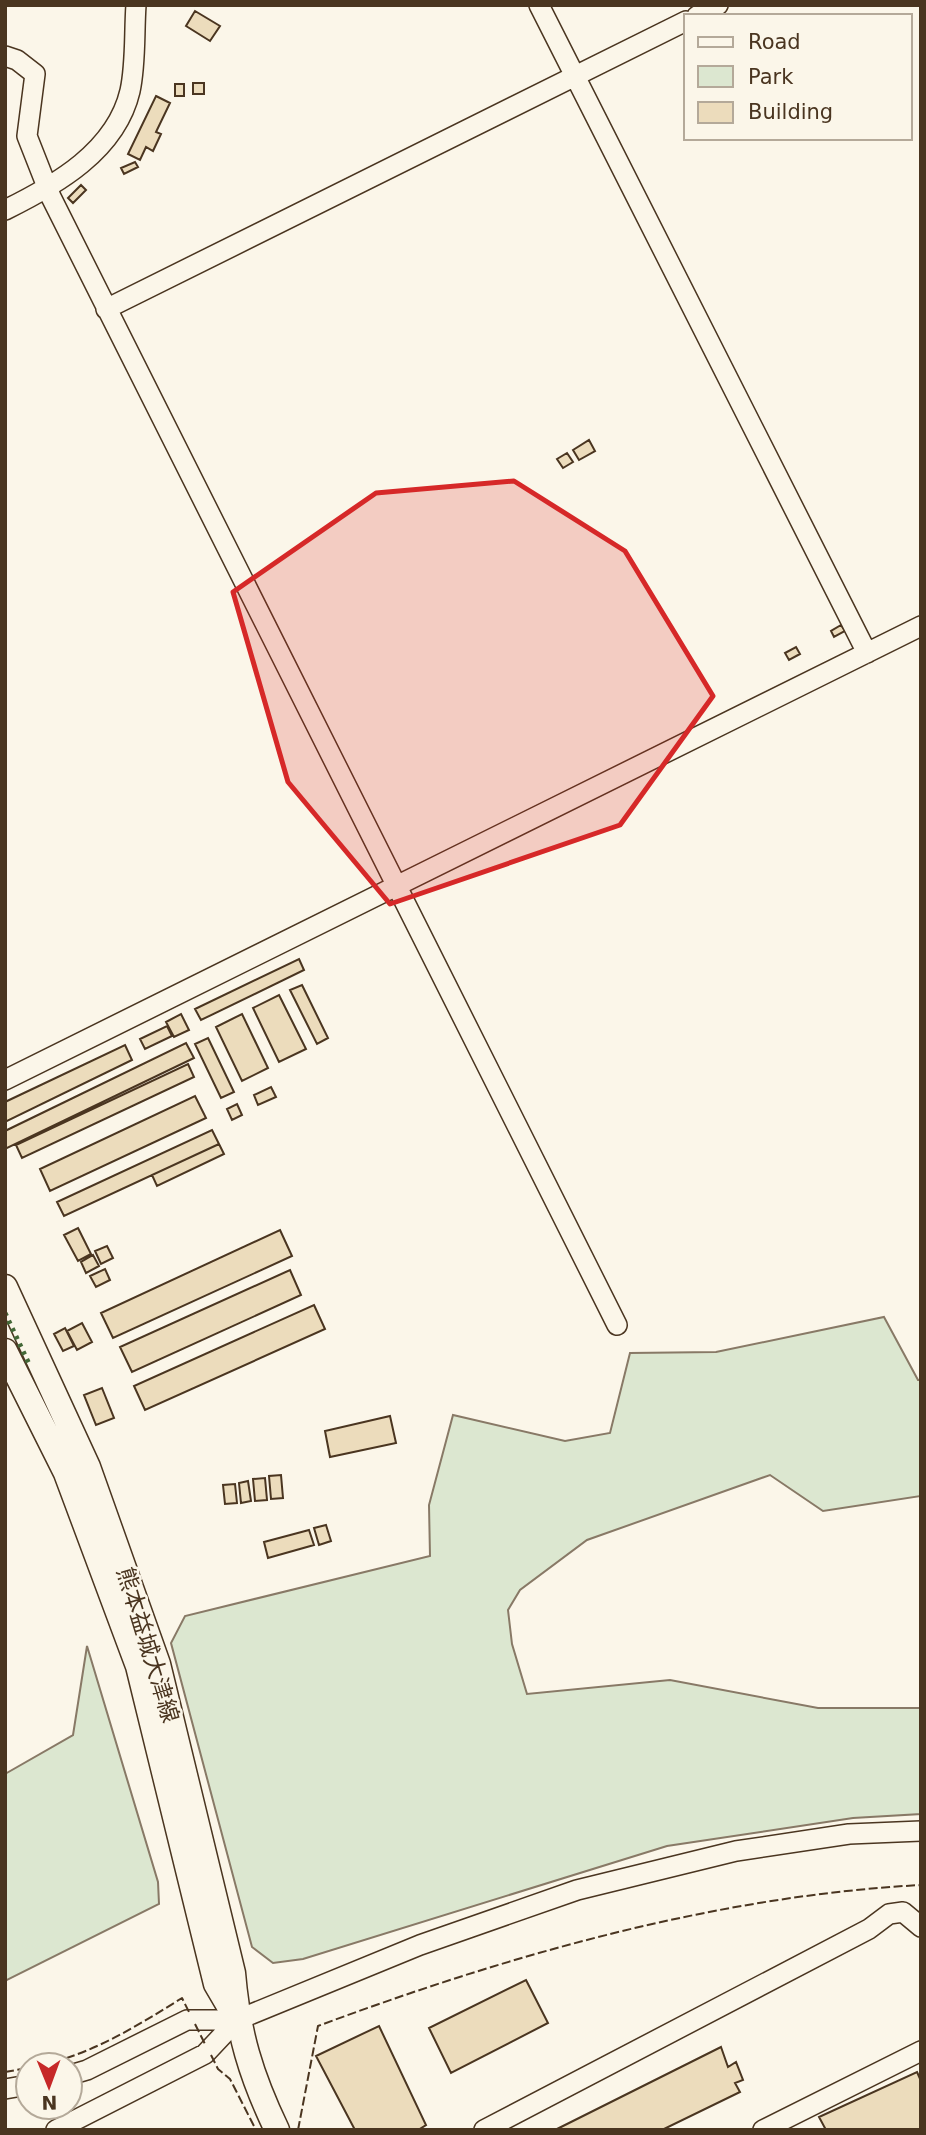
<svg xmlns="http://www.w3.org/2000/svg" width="926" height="2135" viewBox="0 0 926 2135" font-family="'DejaVu Sans','Noto Sans JP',sans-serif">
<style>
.green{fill:#dce7d0;stroke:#887966;stroke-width:2}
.building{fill:#ecdcbc;stroke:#4a3520;stroke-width:2}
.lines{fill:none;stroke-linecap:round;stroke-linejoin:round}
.minor-casing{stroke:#4a3520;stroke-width:22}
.major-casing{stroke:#4a3520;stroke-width:27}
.minor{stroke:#fbf6e9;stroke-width:19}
.major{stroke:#fbf6e9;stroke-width:24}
.hedge{stroke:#436837;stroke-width:5;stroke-dasharray:3.5 5;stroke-linecap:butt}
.fence{stroke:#4a3520;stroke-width:2;stroke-dasharray:9 3.5;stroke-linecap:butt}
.marked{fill:#d62828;fill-opacity:0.2;stroke:#d62828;stroke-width:5;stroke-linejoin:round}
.labels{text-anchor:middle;stroke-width:5;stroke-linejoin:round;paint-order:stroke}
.street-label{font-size:23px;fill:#4a3520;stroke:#fbf6e9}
</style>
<rect width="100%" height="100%" fill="#fbf6e9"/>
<path class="green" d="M884,1317L918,1380H921V1496L823,1511L770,1475L587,1540L520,1590L508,1610L512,1644L527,1694L670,1680L818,1708H921V1814L853,1818L667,1846L303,1959L273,1963L252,1947L171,1643L185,1616L430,1556L429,1505L453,1415L565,1441L610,1433L630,1353L716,1352Z
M87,1646L158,1882L159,1904L5,1981V1774L73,1735Z"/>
<path class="building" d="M195,11L220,26L210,41L186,26Z
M193,83H204V94H193Z
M175,84H184V96H175Z
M156,96L170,103L156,132L161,134L153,151L146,147L140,160L128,154Z
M135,162L138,167L124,174L121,168Z
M81,185L86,190L73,203L68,198Z
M589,440L595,451L579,460L573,450Z
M567,453L573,462L563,468L557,459Z
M841,625L845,631L834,637L831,631Z
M796,647L800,654L789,660L785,653Z
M299,959L304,970L201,1020L195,1009Z
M302,985L328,1038L317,1044L290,990Z
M279,995L306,1049L279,1062L253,1008Z
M181,1014L189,1030L174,1037L166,1022Z
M242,1014L268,1068L242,1081L216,1027Z
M167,1026L172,1036L145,1049L140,1039Z
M208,1038L234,1092L221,1098L195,1044Z
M186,1043L194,1058L5,1149V1131Z
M125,1045L132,1060L5,1122V1102Z
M188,1064L194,1077L22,1158L16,1145Z
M271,1087L276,1097L258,1105L254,1095Z
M195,1096L206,1118L50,1191L40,1169Z
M237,1104L242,1115L232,1120L227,1109Z
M212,1130L219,1144L64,1216L57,1202Z
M219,1144L224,1154L157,1186L152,1175Z
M78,1228L91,1254L78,1261L64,1235Z
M280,1230L292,1256L113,1338L101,1313Z
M107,1246L113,1258L101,1264L95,1251Z
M93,1255L99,1266L86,1273L81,1262Z
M105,1269L110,1280L96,1287L90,1276Z
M290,1270L301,1295L132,1372L120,1347Z
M314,1305L325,1329L145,1410L134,1386Z
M82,1323L92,1342L77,1350L67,1331Z
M65,1328L74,1346L63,1351L54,1334Z
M102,1388L114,1418L96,1425L84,1395Z
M390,1416L396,1443L330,1457L325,1431Z
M281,1475L283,1498L271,1499L269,1476Z
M265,1478L267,1500L255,1501L253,1479Z
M248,1481L251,1501L241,1503L239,1483Z
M235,1484L237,1503L225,1504L223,1485Z
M326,1525L331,1541L319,1545L314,1528Z
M309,1530L314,1545L268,1558L264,1542Z
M526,1980L548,2023L451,2073L429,2028Z
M379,2026L426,2125L418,2130H355L316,2056Z
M721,2047L728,2067L736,2062L743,2080L735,2083L740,2092L662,2130H555Z
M917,2072L921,2081V2130H826L819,2117Z"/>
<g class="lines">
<defs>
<path id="minor" d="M539,5L867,653
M697,16L718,5
M5,56L17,60L35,74L27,136L51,197L617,1325
M5,210C56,185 116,151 130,91C136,64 134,33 136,5
M106,309L686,21
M5,1080L921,626
M70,2075L87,2070L187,2020H237L420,1945L577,1890L736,1851L849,1834L921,1831
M5,2089L28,2085
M56,2130L205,2054L237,2020
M484,2130L869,1929L889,1914L903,1912L921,1927
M763,2130L921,2051"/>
<path id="major" d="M5,1287L88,1467L158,1664L233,1973C238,2033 251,2076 277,2130
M5,1351L66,1473L138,1666L216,1984L233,2013"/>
</defs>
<use href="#minor" class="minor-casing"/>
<use href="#major" class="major-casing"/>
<use href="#minor" class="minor"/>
<use href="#major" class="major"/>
<path class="hedge" d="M5,1313L29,1364"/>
<path class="fence" d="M195,2024L206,2046
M211,2055L218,2069L230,2079L256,2130
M42,2065C94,2053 137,2026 182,1998L190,2014
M5,2072L28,2068
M298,2130L318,2026C509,1955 716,1896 921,1885"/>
</g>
<path class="marked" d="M514,481L625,551L713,696L620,825L390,904L288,782L233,592L376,493Z"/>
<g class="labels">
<g class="street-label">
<text transform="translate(148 1645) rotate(73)" y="8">熊本益城大津線</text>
</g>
</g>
<rect width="926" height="2135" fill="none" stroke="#4a3520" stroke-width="14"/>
<rect x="684" y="14" width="228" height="126" fill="#fbf6e9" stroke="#b4a999" stroke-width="2"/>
<rect x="698" y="37" width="35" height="10" fill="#fbf6e9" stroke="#b4a999" stroke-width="2"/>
<text x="748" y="49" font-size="21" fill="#4a3520">Road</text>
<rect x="698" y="66" width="35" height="21" fill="#dce7d0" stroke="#b4a999" stroke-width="2"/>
<text x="748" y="84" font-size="21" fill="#4a3520">Park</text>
<rect x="698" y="102" width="35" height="21" fill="#ecdcbc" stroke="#b4a999" stroke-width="2"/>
<text x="748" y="119" font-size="21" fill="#4a3520">Building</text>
<g transform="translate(49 2086) rotate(179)"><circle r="33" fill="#fbf6e9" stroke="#b4a999" stroke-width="2"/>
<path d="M0-5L12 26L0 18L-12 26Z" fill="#c62828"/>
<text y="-10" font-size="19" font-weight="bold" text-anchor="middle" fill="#4a3520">N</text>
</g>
</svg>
